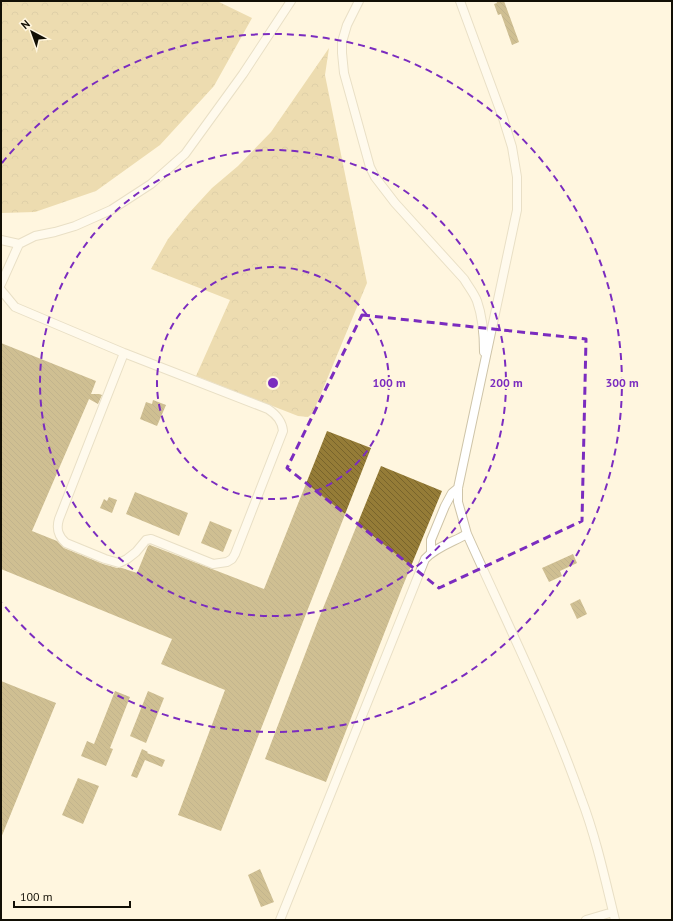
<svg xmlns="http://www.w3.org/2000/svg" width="673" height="921" viewBox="0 0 673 921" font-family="'PT Sans',sans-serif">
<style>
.forest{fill:url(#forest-crowns)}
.building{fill:url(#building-back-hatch)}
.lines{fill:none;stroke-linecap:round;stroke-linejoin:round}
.minor-casing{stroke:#cec4a8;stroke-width:10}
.minor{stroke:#fff;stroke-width:8}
.marked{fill:none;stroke:#7b2cbf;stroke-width:3;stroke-dasharray:8 5;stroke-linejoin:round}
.ring{fill:none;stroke:#7b2cbf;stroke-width:2;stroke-dasharray:7 5}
.centre{fill:#7b2cbf;stroke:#fff6df;stroke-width:2}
.ring-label{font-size:12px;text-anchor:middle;font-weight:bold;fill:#7b2cbf;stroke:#fff6df;stroke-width:4;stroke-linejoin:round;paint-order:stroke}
</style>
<defs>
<pattern id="forest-crowns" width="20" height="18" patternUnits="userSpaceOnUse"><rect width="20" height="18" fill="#d7bd78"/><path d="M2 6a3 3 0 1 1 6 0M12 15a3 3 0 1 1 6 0" fill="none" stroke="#b8a166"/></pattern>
<pattern id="building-back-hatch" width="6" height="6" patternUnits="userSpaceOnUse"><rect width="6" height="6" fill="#957c37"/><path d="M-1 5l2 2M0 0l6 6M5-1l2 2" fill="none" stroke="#78642c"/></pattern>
</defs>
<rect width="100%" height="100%" fill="#fff6df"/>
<path class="forest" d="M1,1H217L252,18L214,86L160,145L96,191L35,212L1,213Z
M329,48L325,75L367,283L313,413L308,417L298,416L196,376L230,300L151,269L168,239L189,213L212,188L238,166L271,132Z"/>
<path class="building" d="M496,1H504L519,42L512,45L501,14L498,15L494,4L497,3Z
M1,343L96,381L91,394H99L102,395L98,404L89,399L32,531L57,541L64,548L103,564L117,568H122L137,573L148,546L150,545L264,589L327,431L371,448L221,831L178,815L225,690L161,664L172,639L1,569Z
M153,400L166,405L157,426L140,419L146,402L152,404Z
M381,466L442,491L402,588L326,782L265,759L317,623Z
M135,492L188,513L179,536L126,514Z
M109,497L117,500L112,513L100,508L104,499L107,501Z
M210,521L232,530L223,552L201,543Z
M573,554L577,563L560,571L562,576L549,582L542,568Z
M580,599L587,614L577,619L570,604Z
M1,681L56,703L1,838Z
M115,691L130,697L110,748L113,749L106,766L81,756L87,741L94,744Z
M148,691L164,698L146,743L130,736Z
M142,749L148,752L147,753L165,760L162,767L145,760L137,778L131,776Z
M78,778L99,786L83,824L62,815Z
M260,869L274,902L261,907L248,875Z"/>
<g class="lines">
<defs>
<path id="minor" d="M359,1L347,25L342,42V53L344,73L370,167L375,177L395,203L464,279C468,286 474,293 477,301C483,318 484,335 484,352
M460,1L503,118L512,147L517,177V210L458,488V502L467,534C506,621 549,707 581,798C596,837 605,879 615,920
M1,240L19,244
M1,284L19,244L35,236L55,232L75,226L111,210L151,184L185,154L243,74L291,1
M1,290L15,307L124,353L268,409C277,415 282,421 283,431L235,554L232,559L227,562L213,564L151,539L146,540L136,552L127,559L119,563L105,559L66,543C58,536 56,529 59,519L124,353
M431,553V540L445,506L452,493L458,488
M280,920L425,559C436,547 453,542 467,534
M586,920L613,912"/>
</defs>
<use href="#minor" class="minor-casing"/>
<use href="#minor" class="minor"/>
</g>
<path d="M0 0H673V921H0ZM362,315L586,339L582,521L439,588L287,468Z" fill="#fff6df" fill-opacity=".55" fill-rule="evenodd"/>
<path class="marked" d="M362,315L586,339L582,521L439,588L287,468Z"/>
<g class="ring">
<circle cx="273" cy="383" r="116"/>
<circle cx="273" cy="383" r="233"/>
<path d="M2 163A349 349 0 1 1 2 603"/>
</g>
<circle cx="273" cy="383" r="6" class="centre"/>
<g class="ring-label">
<text x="389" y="387">100 m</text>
<text x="506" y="387">200 m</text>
<text x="622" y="387">300 m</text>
</g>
<rect width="673" height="921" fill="none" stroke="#120f05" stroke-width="4"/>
<g transform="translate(32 32) rotate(319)" stroke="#fff6df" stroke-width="3" paint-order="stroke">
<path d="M0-3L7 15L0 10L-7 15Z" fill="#120f05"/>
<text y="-6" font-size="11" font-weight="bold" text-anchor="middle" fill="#120f05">N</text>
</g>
<path d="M14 901v6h116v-6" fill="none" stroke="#120f05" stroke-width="2"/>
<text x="20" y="901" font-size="12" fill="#120f05" stroke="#fff6df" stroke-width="3" paint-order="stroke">100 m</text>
</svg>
